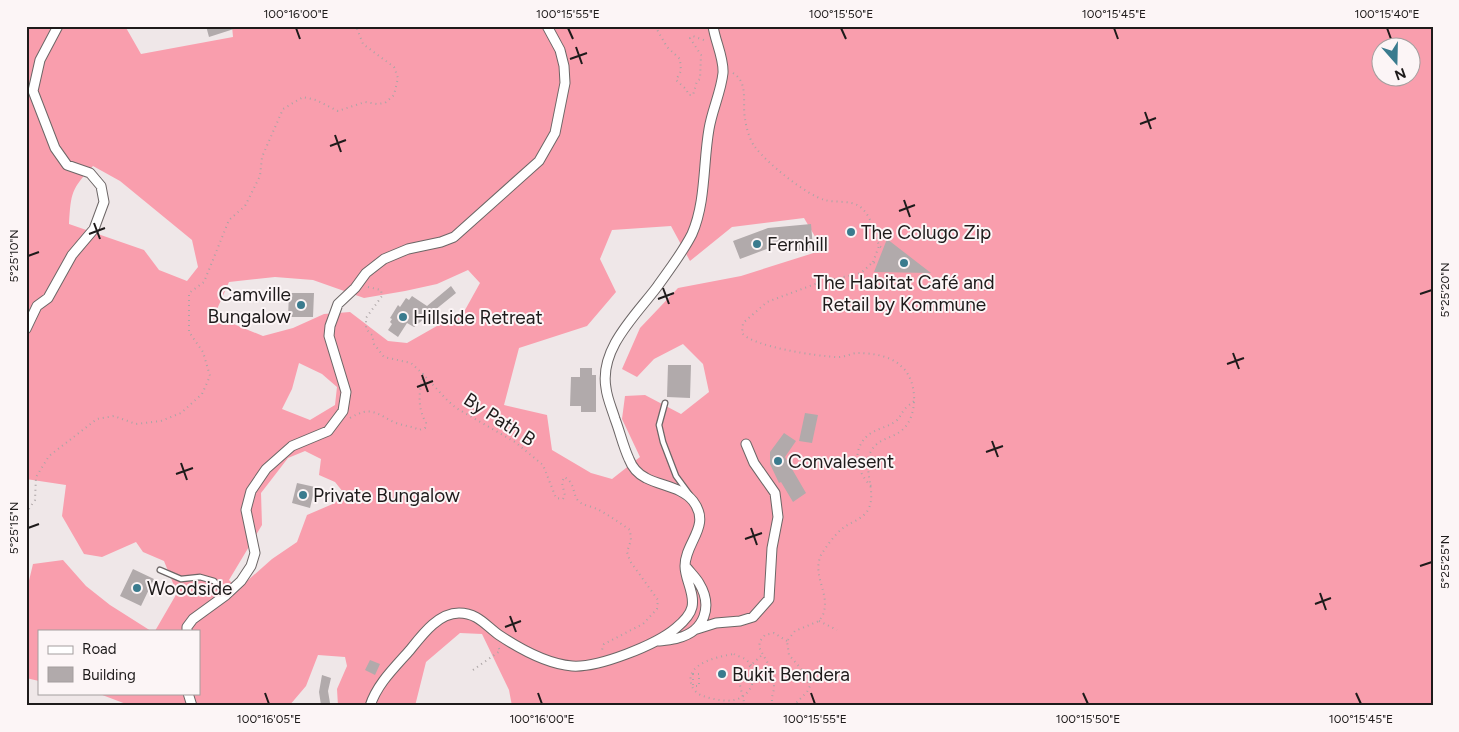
<svg xmlns="http://www.w3.org/2000/svg" width="1459" height="732" viewBox="0 0 1459 732" font-family="Figtree,sans-serif">
<style>
.forest{fill:#f99ead;fill-rule:evenodd}
.building{fill:#b1aaab}
.lines{fill:none;stroke-linecap:round;stroke-linejoin:round}
.lane-casing{stroke:#6c6666;stroke-width:7}
.street-casing{stroke:#6c6666;stroke-width:11}
.path{stroke:#aba4a5;stroke-width:2;stroke-dasharray:1 4;stroke-linecap:butt}
.lane{stroke:#fff;stroke-width:4.5}
.street{stroke:#fff;stroke-width:9}
.path-bridge{stroke:#aba4a5;stroke-width:2;stroke-dasharray:1 4;stroke-linecap:butt}
.ticks{fill:none;stroke:#1e1b1b;stroke-width:2}
.poi-dot{fill:#3a7b8e;stroke:#fcf5f6;stroke-width:2}
.labels{text-anchor:middle;stroke-width:4;stroke-linejoin:round;paint-order:stroke}
.poi-label{font-size:19px;fill:#1e1b1b;stroke:#fcf5f6;text-anchor:start}
.street-label{font-size:19px;fill:#1e1b1b;stroke:#fcf5f6}
.neatline{fill:none;stroke:#1e1b1b;stroke-width:2}
.ticks-label{font-size:12px;text-anchor:middle;fill:#1e1b1b}
</style>
<rect width="100%" height="100%" fill="#efe7e8"/>
<path class="forest" d="M26,26H125L141,54L233,37L232,26H1433V706H512L509,690L482,634L460,633L426,662L415,706H338L337,689L347,666L345,657L318,655L306,686L289,706H135L126,704L97,693H199V631H155L177,593L164,561L143,552L136,542L102,557L84,554L62,516L66,485L26,479ZM1382,48H1412V78H1382ZM93,166L120,181L192,240L198,267L187,281L159,270L144,250L69,224C71,193 71,189 93,166ZM804,218L823,250L741,276L678,288L640,328L622,369L637,377L654,359L683,344L703,364L709,392L681,414L645,395L625,396L622,419L640,457L612,479L591,473L552,450L547,415L504,405L519,348L587,326L616,292L600,259L612,230L671,226L690,261L732,227ZM468,270L480,283L465,310L407,343L388,341L350,312L324,314L293,328L263,336L214,316L229,282L275,277L313,280L364,298L405,291L437,284ZM299,363L322,374L337,387L335,405L310,420L282,409L292,389ZM305,451L321,459L319,475L335,482L343,492L335,503L307,515L297,542L272,559L238,589L229,580L262,525L261,493L288,458Z
M63,560L86,586L110,605L151,631H39V681L26,678V593L33,564Z"/>
<path class="building" d="M206,26H237V28L209,37Z
M811,224L813,248L798,250L797,240L783,241L775,246L740,259L733,241L768,228Z
M887,239L931,273L874,272Z
M451,286L456,293L414,327L407,323L398,337L388,330L392,324L390,322L392,319L390,318L398,305L400,307L406,298L409,300L412,296L427,306Z
M289,293H314L313,317H288Z
M668,365H691L690,398L667,397Z
M580,368H592V375H596V412H581V406H570L571,377H580Z
M805,413L818,415L812,443L799,441Z
M784,433L796,441L785,457L806,493L793,502L781,482L779,483L770,464V452Z
M297,483L315,487L310,508L292,503Z
M133,569L154,579L141,606L120,596Z
M370,660L380,664L375,675L365,670Z
M322,675L331,678L328,691L330,703L321,705L319,692Z"/>
<g class="lines">
<defs>
<path id="lane" d="M665,403L659,425L663,442L676,476L690,495
M160,570L181,579L200,577L214,581L226,595"/>
<path id="street" d="M26,329L37,306L48,298L72,255L94,229L104,202L101,186L90,173L67,165L55,148L33,91L40,60L58,26
M697,629L716,623L740,621L753,617L769,599L772,548L778,517L775,493L754,463L746,444
M187,631V627L193,619L226,595L241,581L251,566L255,553L246,510L251,491L266,469L292,446L328,431L343,411L346,392L329,336L330,326L338,304L355,288L366,273L384,259L408,249L441,242L454,237L539,161L555,133L565,83L564,66L560,50L547,26
M659,641C665,640 672,640 678,638C705,631 713,606 699,583C696,578 691,573 687,568
M188,693L192,706
M370,706C377,684 395,667 410,650C422,635 438,613 459,613C478,613 486,626 499,635C520,649 548,664 572,666C598,668 656,645 676,628C682,623 690,616 692,607C695,593 685,580 685,566C685,542 712,526 693,501C682,487 661,486 646,478C638,474 632,467 629,459C623,446 620,432 615,419C612,409 607,398 606,388C599,349 636,315 657,287C669,270 683,252 692,234C706,202 703,163 709,129C712,110 721,92 723,73C724,58 715,41 713,26"/>
</defs>
<use href="#lane" class="lane-casing"/>
<use href="#street" class="street-casing"/>
<path class="path" d="M655,26L667,47L680,59L681,71L676,80L686,89L689,95H693L697,81L700,79L701,55L690,38L693,36L706,41
M733,73C749,83 742,102 745,119C746,127 750,141 755,147C767,163 806,195 825,200C835,203 850,200 859,206C871,214 875,233 879,246L883,248
M873,262L879,246
M368,287L381,290L382,296L366,318V329L372,335L374,344L384,357L411,363L423,374
M350,418C372,405 376,414 396,423C404,426 412,426 419,430L425,428L426,423C417,406 419,393 423,374L447,400L456,408L515,442L543,465L556,498L563,499L565,496L562,483L564,477C577,483 571,497 581,503C586,506 594,507 599,510C610,516 620,523 630,530L631,540L627,552L630,561L658,600L657,609L643,624L604,644L601,653
M871,486C856,471 850,448 871,433C879,428 888,427 896,421C900,418 901,413 905,409C907,406 911,404 914,401
M26,513L35,500L36,477L49,456L97,419L114,416L136,424L161,421L181,413L202,394L210,376L203,352L189,332V293L204,282L229,220L245,206L260,176L262,157L283,109L303,97L316,100L338,111L365,102L377,104L385,103L394,95L398,78L394,67L363,44L356,26
M819,621L837,630
M473,670L500,651L498,646
M693,674H699V686H693Z
M745,706L738,677L762,655
M773,706C770,697 774,694 774,686C775,671 765,660 759,647L760,641L765,635L774,633L787,641
M793,706L807,692L810,686L803,671L789,655L787,641L795,631L819,621C821,618 824,614 824,611C829,592 812,575 821,555C826,547 835,534 843,528C851,522 864,519 869,508C877,489 860,465 873,448C881,438 892,438 901,431C919,417 918,380 901,366C891,356 872,353 858,353C851,353 844,358 836,357C817,356 753,347 742,333L743,323L767,302L818,283L861,273L873,262L877,264"/>
<use href="#lane" class="lane"/>
<use href="#street" class="street"/>
<path class="path-bridge" d="M734,654C737,656 742,657 745,659C762,671 752,697 734,700C725,702 712,699 703,696C697,694 692,689 691,683C686,663 720,656 734,654Z"/>
</g>
<path class="ticks" d="M296,28L300,39M568,28L573,39M841,28L846,39M1114,28L1118,39M1387,28L1391,39M576,47L582,64M570,59L587,53M1145,112L1151,129M1140,124L1156,118M335,135L341,152M330,146L346,140M904,200L910,217M899,211L915,205M94,223L100,239M89,234L105,228M28,256L39,252M663,288L669,304M1420,294L1432,290M658,299L674,293M1233,353L1239,369M1227,364L1244,358M422,375L428,392M417,387L433,381M992,441L998,457M986,452L1003,446M181,463L187,480M176,474L193,468M28,528L39,524M751,528L757,545M745,539L762,533M1420,566L1432,562M1320,593L1326,610M1315,604L1331,598M510,616L516,632M505,627L521,621M265,693L269,704M538,693L542,704M811,693L815,704M1083,693L1088,704M1356,693L1361,704"/>
<g class="poi-dot">
<circle cx="851" cy="232" r="5"/>
<circle cx="757" cy="244" r="5"/>
<circle cx="904" cy="263" r="5"/>
<circle cx="301" cy="305" r="5"/>
<circle cx="403" cy="317" r="5"/>
<circle cx="778" cy="461" r="5"/>
<circle cx="303" cy="495" r="5"/>
<circle cx="137" cy="588" r="5"/>
<circle cx="722" cy="674" r="5"/>
</g>
<g class="labels">
<g class="poi-label">
<text x="861" y="239">The Colugo Zip</text>
<text x="767" y="251">Fernhill</text>
<text x="904" y="289" text-anchor="middle">The Habitat Café and<tspan x="904" dy="22">Retail by Kommune</tspan></text>
<text x="291" y="301" text-anchor="end">Camville<tspan x="291" dy="22">Bungalow</tspan></text>
<text x="413" y="324">Hillside Retreat</text>
<text x="788" y="468">Convalesent</text>
<text x="313" y="502">Private Bungalow</text>
<text x="147" y="595">Woodside</text>
<text x="732" y="681">Bukit Bendera</text>
</g>
<g class="street-label">
<text transform="translate(500 419) rotate(33)" y="7">By Path B</text>
</g>
</g>
<rect width="1459" height="732" fill="none" stroke="#fcf5f6" stroke-width="55"/>
<rect x="38" y="630" width="162" height="65" fill="#fcf5f6" stroke="#a39e9e"/>
<rect x="48" y="646" width="25" height="8" fill="#ffffff" stroke="#a39e9e"/>
<text x="82" y="654" font-size="15" fill="#1e1b1b">Road</text>
<rect x="48" y="667" width="25" height="15" fill="#b1aaab" stroke="#a39e9e"/>
<text x="82" y="680" font-size="15" fill="#1e1b1b">Building</text>
<g transform="translate(1396 62) rotate(160)"><circle r="24" fill="#fcf5f6" stroke="#a39e9e"/>
<path d="M0-4L9 19L0 12L-9 19Z" fill="#3a7b8e"/>
<text y="-8" font-size="14" font-weight="bold" text-anchor="middle" fill="#1e1b1b">N</text>
</g>
<rect x="28" y="28" width="1404" height="676" class="neatline"/>
<g class="ticks-label">
<text x="296" y="18">100°16'00"E</text>
<text x="568" y="18">100°15'55"E</text>
<text x="841" y="18">100°15'50"E</text>
<text x="1114" y="18">100°15'45"E</text>
<text x="1387" y="18">100°15'40"E</text>
<text transform="translate(14 256) rotate(-90)" y="4">5°25'10"N</text>
<text transform="translate(1445 290) rotate(-90)" y="4">5°25'20"N</text>
<text transform="translate(14 528) rotate(-90)" y="4">5°25'15"N</text>
<text transform="translate(1445 562) rotate(-90)" y="4">5°25'25"N</text>
<text x="269" y="723">100°16'05"E</text>
<text x="542" y="723">100°16'00"E</text>
<text x="815" y="723">100°15'55"E</text>
<text x="1088" y="723">100°15'50"E</text>
<text x="1361" y="723">100°15'45"E</text>
</g>
</svg>
